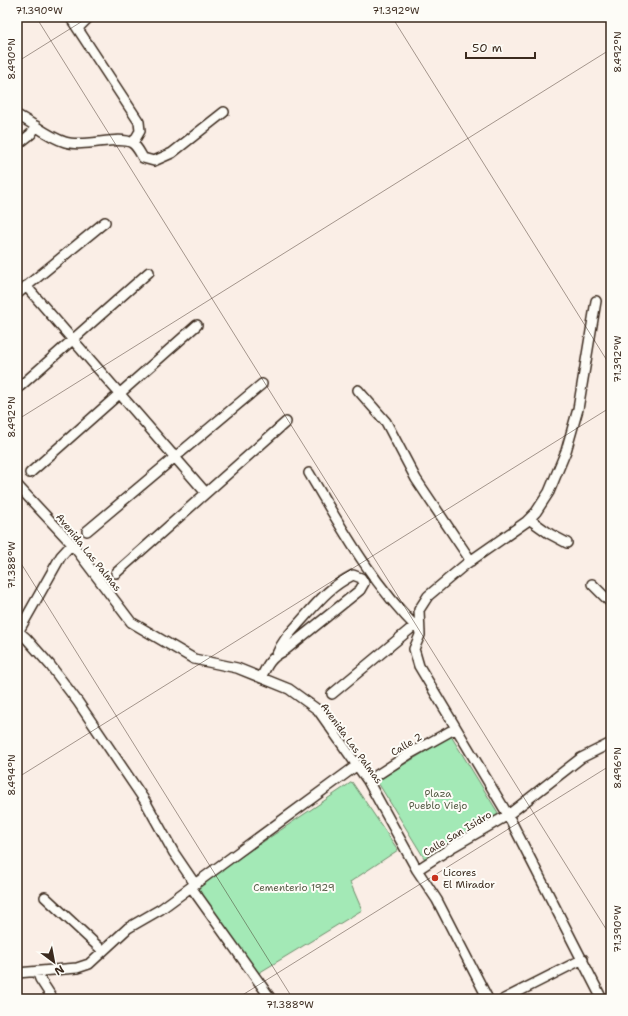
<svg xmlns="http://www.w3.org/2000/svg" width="628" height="1016" viewBox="0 0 628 1016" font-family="'Shantell Sans',sans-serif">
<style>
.green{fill:#a3e9b6;stroke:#6f8a6a}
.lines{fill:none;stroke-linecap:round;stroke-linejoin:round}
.minor-casing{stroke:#3b2a1e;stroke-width:12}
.minor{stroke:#fdfcf7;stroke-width:9}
.ticks{fill:none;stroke:#3b2a1e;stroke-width:1;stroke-opacity:0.45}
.poi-dot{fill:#c8321e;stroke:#fdfcf7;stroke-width:1.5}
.labels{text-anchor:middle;stroke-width:4;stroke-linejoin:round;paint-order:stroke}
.street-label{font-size:10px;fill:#3b2a1e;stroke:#fdfcf7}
.park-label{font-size:10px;fill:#555a44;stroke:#fdfcf7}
.poi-label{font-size:10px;fill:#3b2a1e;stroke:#fdfcf7;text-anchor:start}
.neatline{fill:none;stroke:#3b2a1e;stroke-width:1.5}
.ticks-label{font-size:10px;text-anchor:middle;fill:#3b2a1e}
</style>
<rect width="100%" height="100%" fill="#faeee6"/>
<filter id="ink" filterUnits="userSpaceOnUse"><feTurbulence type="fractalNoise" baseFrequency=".025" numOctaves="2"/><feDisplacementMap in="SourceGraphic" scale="8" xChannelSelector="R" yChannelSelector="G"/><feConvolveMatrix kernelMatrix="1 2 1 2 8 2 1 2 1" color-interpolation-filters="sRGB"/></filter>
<g filter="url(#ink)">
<path class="green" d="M451,736L500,816L426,861L377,781Z
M352,782L398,850L350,882L362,910L257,974L196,887Z"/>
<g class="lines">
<defs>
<path id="minor" d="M70,17L139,122L140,131L133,143
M78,28L89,17
M17,115C33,123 48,137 65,142C84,148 120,135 132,143C137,146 140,153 143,158L154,161L172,153L224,112
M17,145L31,134L36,126
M26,286L206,493
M17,294L105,222
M596,301L578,409L566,451L549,492L536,512L526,522L466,564L428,596L419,610L420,635L414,649L419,666L508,815L602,999
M17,389L149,272
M358,390L386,422L416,479L471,561
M30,473L197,325
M309,473C342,529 373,585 420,631
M17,485L72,544L131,622L194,659L237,668L289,689L318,710L368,781L417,870L437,900L488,999
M529,519L550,534L567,543
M87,531L262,384
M116,573L286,422
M592,584L611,603
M19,632L26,638L50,665L78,702L145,801L174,853L195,884
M17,634L61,556L72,544
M261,678C267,665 271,657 284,651L360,590L364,583L361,578L353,575C328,588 319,601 300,622C291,632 282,641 277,654
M332,694L414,626
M368,781L411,753L456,728
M417,870L454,846L508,815L581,758L611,743
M191,887L271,999
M45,897L103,951
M37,971L40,979L53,999
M17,973L77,968L89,964L128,928L161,909L356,766
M504,999L583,959"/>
</defs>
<use href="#minor" class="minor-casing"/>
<use href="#minor" class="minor"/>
</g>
</g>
<path class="ticks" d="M36,17L611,937M392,17L611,367M17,62L89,17M17,420L611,49M17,557L293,999M17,778L611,407M236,999L611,765"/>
<circle class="poi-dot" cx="435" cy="878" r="4"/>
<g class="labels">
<g class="street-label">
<text transform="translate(89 552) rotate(51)" y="4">Avenida Las Palmas</text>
<text transform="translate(352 743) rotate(54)" y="4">Avenida Las Palmas</text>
<text transform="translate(406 744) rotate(-31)" y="4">Calle 2</text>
<text transform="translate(457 833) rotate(-31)" y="4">Calle San Isidro</text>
</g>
<g class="park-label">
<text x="438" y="797">Plaza<tspan x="438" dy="12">Pueblo Viejo</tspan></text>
<text x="294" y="891">Cementerio 1929</text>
</g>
<g class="poi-label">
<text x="443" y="876">Licores<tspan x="443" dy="12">El Mirador</tspan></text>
</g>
</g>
<rect width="628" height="1016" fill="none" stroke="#fdfcf7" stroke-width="44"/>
<g transform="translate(54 962) rotate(148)" stroke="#fdfcf7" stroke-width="3" paint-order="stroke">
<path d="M0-3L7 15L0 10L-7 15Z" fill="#3b2a1e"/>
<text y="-6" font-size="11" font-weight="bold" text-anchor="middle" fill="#3b2a1e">N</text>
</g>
<path d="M466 52v6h69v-6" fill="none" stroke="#3b2a1e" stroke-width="2"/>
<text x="472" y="52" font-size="12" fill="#3b2a1e" stroke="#fdfcf7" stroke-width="3" paint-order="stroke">50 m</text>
<rect x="22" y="22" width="584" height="972" class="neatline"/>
<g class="ticks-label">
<text x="39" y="14">71.390°W</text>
<text x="396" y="14">71.392°W</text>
<text transform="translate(617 52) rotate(-90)" y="4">8.492°N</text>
<text transform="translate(11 59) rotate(-90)" y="4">8.490°N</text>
<text transform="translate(617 359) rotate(-90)" y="4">71.392°W</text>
<text transform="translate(11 417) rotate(-90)" y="4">8.492°N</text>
<text transform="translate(11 565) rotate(-90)" y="4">71.388°W</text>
<text transform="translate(617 768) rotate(-90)" y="4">8.496°N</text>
<text transform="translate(11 775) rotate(-90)" y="4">8.494°N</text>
<text transform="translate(617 929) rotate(-90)" y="4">71.390°W</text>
<text x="290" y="1008">71.388°W</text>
</g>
</svg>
